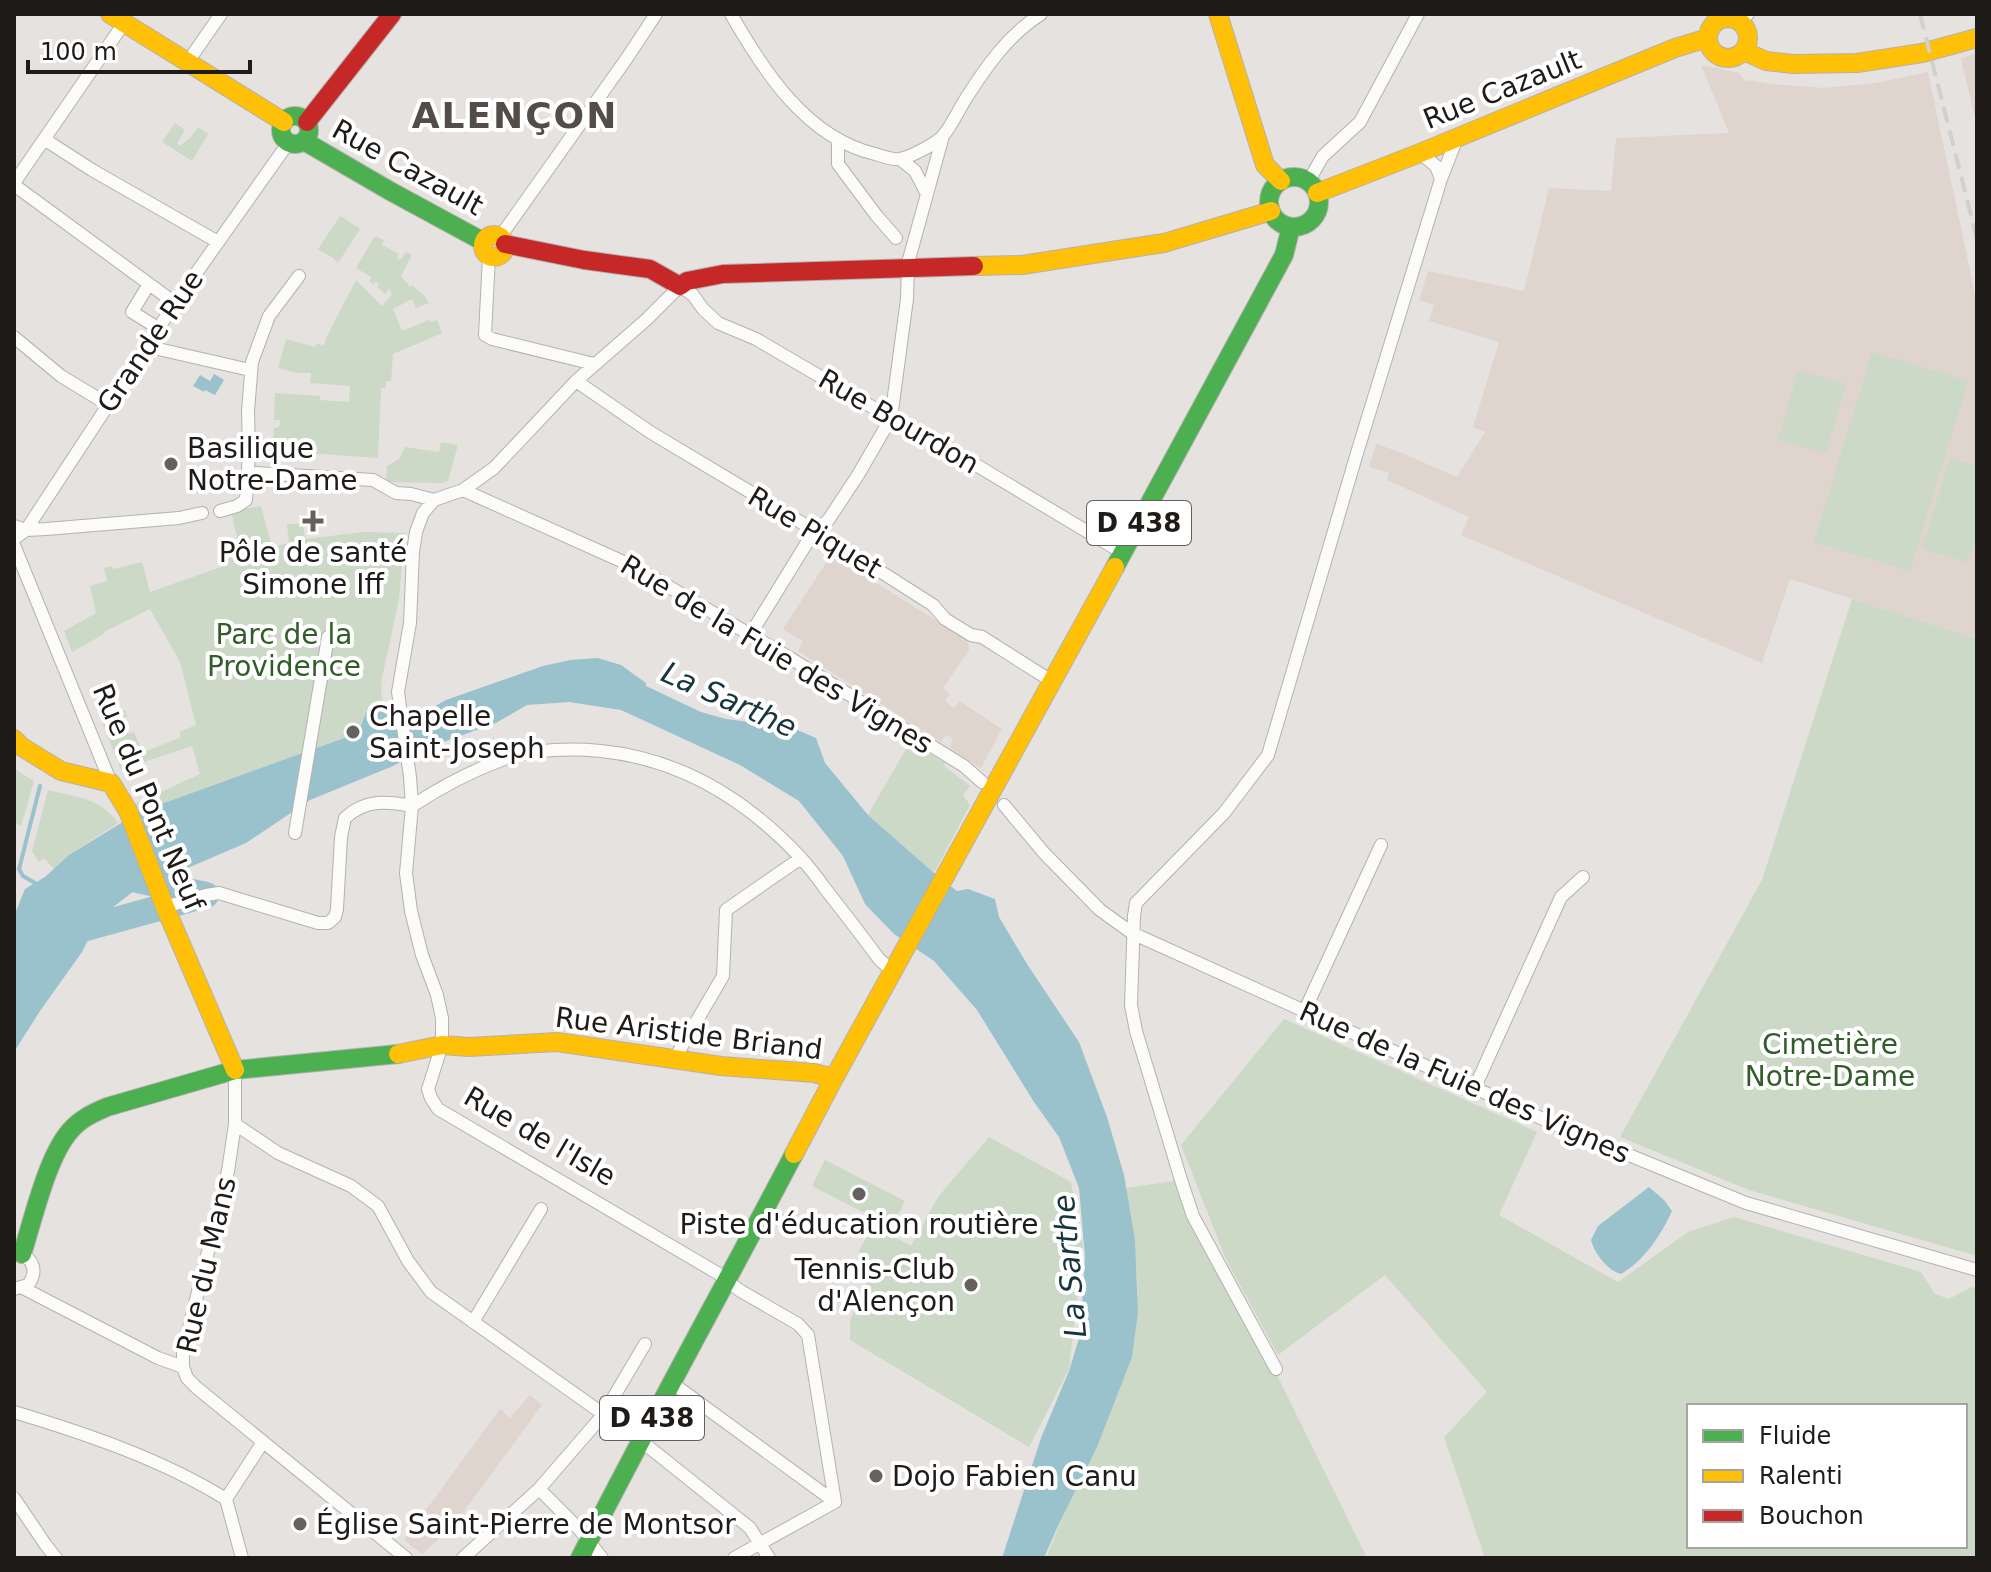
<svg xmlns="http://www.w3.org/2000/svg" width="1991" height="1572" viewBox="0 0 1991 1572" font-family="'DejaVu Sans',sans-serif">
<style>
.built{fill:#dfd4ce}
.green{fill:#ccd9c6;fill-rule:evenodd}
.water{fill:#99c2cc}
.lines{fill:none;stroke-linecap:round;stroke-linejoin:round}
.stream{stroke:#99c2cc;stroke-width:4}
.river{stroke:#99c2cc;stroke-width:26}
.street-casing{stroke:#b4b1af;stroke-width:14}
.fast-casing{stroke:#b4b1af;stroke-width:20}
.slow-casing{stroke:#b4b1af;stroke-width:20}
.jam-casing{stroke:#b4b1af;stroke-width:20}
.street{stroke:#fbfbfa;stroke-width:12}
.fast{stroke:#4caf50;stroke-width:18}
.slow{stroke:#ffc107;stroke-width:18}
.jam{stroke:#c62828;stroke-width:18}
.rail{stroke:#d2d0cf;stroke-width:4;stroke-dasharray:16 8;stroke-linecap:butt}
.poi-dot{fill:#64615f;stroke:#fff;stroke-width:3}
.labels{text-anchor:middle;stroke-width:8;stroke-linejoin:round;paint-order:stroke}
.shield{fill:#fff;stroke:#625f5e;stroke-width:2}
.shield-label{font-size:26px;font-weight:bold;fill:#1e1b19}
.street-label{font-size:28px;fill:#1e1b19;stroke:#fff}
.poi-label{font-size:28px;fill:#1e1b19;stroke:#fff;text-anchor:start}
.park-label{font-size:28px;fill:#315d28;stroke:#fff}
.water-label{font-size:30px;font-style:italic;fill:#17353d;stroke:#fff}
.district-label{font-size:36px;font-weight:bold;letter-spacing:2px;fill:#534c48;stroke:#fff}
</style>
<rect width="100%" height="100%" fill="#e6e2e0"/>
<path class="built" d="M1977,52V126L1961,59Z
M1701,65L1740,73L1744,81L1750,80L1771,84L1824,88L1875,83L1928,72L1977,304V639L1790,579L1762,663L1461,535L1469,517L1387,480L1389,473L1369,467L1376,444L1397,451L1457,477L1485,432L1473,427L1499,342L1429,321L1434,305L1419,300L1428,271L1524,291L1549,188L1611,191L1616,138L1729,133Z
M831,555L966,639L969,645V650L943,688L949,694L945,701L954,708L960,701L1002,729L981,768L950,748L953,738L946,735L941,742L798,651L803,641L783,629Z
M530,1395L542,1405L459,1518H457L442,1536L422,1554L404,1540L500,1409L510,1418Z"/>
<path class="green" d="M175,123L185,130L177,143L180,146L191,137L198,127L208,134L192,161L162,142Z
M340,216L360,229L338,263L333,258L318,249Z
M375,236L384,240L382,245L399,254L397,258L400,260L406,252L412,255L401,276L410,287L412,285L424,295L429,303L416,308L412,299L393,309L402,331L429,320L431,322L437,320L442,333L393,354L391,381H386V388H381L378,458L293,452V444L288,443L286,452L261,450V441H273L274,428H277L280,425V420H274L275,393L320,396V400L349,402L350,386L310,383L311,373H297L278,368L286,339L315,347L316,344L324,345L327,336L356,280L382,306L392,294L389,289L385,294L377,287L379,284L376,282L374,285L369,281L371,277L356,268Z
M1872,352L1968,381L1910,571L1814,542Z
M1798,371L1846,384L1826,453L1778,440Z
M441,442L458,445L448,481L442,483L386,482L387,466L399,459L405,447L439,452Z
M1950,458L1977,466V534L1968,562L1922,549Z
M261,506L272,547L289,543L287,524H303L305,539L364,532L405,533L399,599L382,678L381,691L384,707L366,709L358,733L139,812L135,804L200,774L192,746L121,770L118,763L181,737L179,732L196,725L180,662L150,609L104,632V634L72,652L64,631L96,613L90,586L107,581L104,568L111,566L113,569L142,562L150,592L227,565V559L241,555L231,511Z
M1852,599L1977,639V1256L1749,1190L1620,1137L1762,880Z
M125,710L127,716L120,720L129,734L134,732L141,748L116,758L102,722Z
M910,742L945,763L944,766L970,786L963,795L970,805L934,873L868,815Z
M16,770L34,781L21,826L14,823V776Z
M48,790C75,797 102,798 118,823L69,855L54,869L44,858L39,862L32,851Z
M1284,1019L1537,1132L1499,1215L1618,1282L1688,1232L1734,1217L1921,1272L1935,1294L1949,1299L1972,1287L1977,1288V1558H1485L1444,1437L1487,1392L1385,1275L1278,1355L1225,1257L1181,1145ZM1689,1406H1965V1546H1689Z
M989,1137L1071,1182L1083,1246L1069,1369L1029,1447L850,1340V1320L875,1263L858,1252L873,1226L911,1246L938,1197Z
M825,1160L905,1201L892,1227L812,1186Z
M1181,1180L1367,1558H1046L1134,1340C1142,1289 1135,1239 1126,1188Z"/>
<path class="water" d="M214,374L224,380L215,395L205,390L204,392L193,386L200,375L210,381Z
M598,658L621,665L646,683V686L701,712L726,719L790,727L816,738L825,763L868,815L934,873L957,891L968,889L995,899L999,917L1027,964L1079,1042L1107,1117L1124,1175L1135,1240L1138,1313L1132,1357L1097,1447L1057,1528L1044,1558H1002L1041,1438L1069,1371L1080,1335L1085,1257L1079,1188L1059,1137L1034,1102L977,1010L934,961L894,934L865,904L843,856L799,801L740,765L621,710L569,702L527,705L496,723L424,749L393,766L310,800L246,843L134,891L99,918L82,952L40,1011L14,1052V916L25,889L45,877L69,855L139,812L358,733L367,709L384,707L428,710L446,700L543,666L570,660Z
M1649,1187L1664,1200L1672,1211C1661,1235 1644,1261 1621,1274C1608,1271 1594,1253 1591,1240L1598,1226Z"/>
<g class="lines">
<path class="stream" d="M35,883L23,876L19,869L40,786"/>
<path class="river" d="M61,935L206,895L133,879"/>
<defs>
<path id="street" d="M731,14C764,72 807,138 875,154C882,156 892,160 899,159C909,158 935,144 942,137C951,127 958,111 965,100C985,68 1008,35 1041,14
M1738,21L1748,14
M187,63L221,14
M44,139L92,170L218,242
M838,139V164L876,215L896,238
M1420,153L1436,166L1441,179
M900,159L915,171L927,194
M1308,182L1323,156L1360,122L1418,14
M14,183L124,23
M14,185L175,303
M500,237L627,58L656,14
M489,256L485,335L492,339L594,364
M149,284L132,312L158,328
M14,337L61,376L107,404
M145,346L250,370
M576,381L650,432L842,547L933,605L945,619L971,635L982,637L1053,682
M256,473L373,480L396,493L411,494L434,500
M463,490L637,568L790,658L964,766L982,782
M220,511L237,506L246,500L249,453L248,411L252,362L269,316L299,276
M14,526L26,530L46,529L179,518L202,513
M14,539L26,530L175,303L289,142
M14,545L111,783
M750,635L808,541L829,519L858,475L891,418L907,299L908,263L943,136
M1004,805L1044,853L1100,910L1132,933L1563,1128L1746,1203L1977,1270
M412,806C441,787 471,771 504,759C535,749 568,748 601,751C680,759 747,800 801,858C810,868 819,880 827,891C845,914 862,936 879,959L892,971
M295,833L328,637
M165,907L206,895L219,893L318,923H328L335,917L337,909L341,837L345,818C365,799 387,801 412,806
M1305,1010L1381,845
M675,1058L723,976L726,910L801,858
M235,1070V1124L228,1171L183,1352V1367L187,1378L197,1388L406,1558
M1475,1087L1561,897L1583,877
M235,1124L278,1153L351,1186L378,1206L408,1261L431,1292L640,1440L750,1528L769,1558
M23,1288L158,1358L183,1367
M14,1289L28,1285C38,1272 34,1258 18,1253
M473,1322L541,1209
M1276,1369L1193,1216L1181,1180L1136,1031L1131,1005L1134,916L1136,903L1224,813L1268,755L1357,453L1441,179L1457,138
M672,1383L835,1502
M14,1412C87,1434 161,1459 226,1499
M539,1489L579,1529L602,1558
M14,1498L45,1544L56,1558
M835,1502L808,1335L798,1324L739,1290L719,1274L438,1109L431,1098L428,1089L442,1045V1018L437,995L422,955L411,911L406,873L412,806L410,777L398,692L410,623L413,552L416,532L423,513L434,500L463,490L494,468L576,381L647,319L680,286L693,295L703,309L718,323L756,339L891,418L936,441L1123,553
M242,1558L226,1499L263,1442
M463,1558L539,1489L603,1415L645,1344
M734,1558L835,1502"/>
<path id="fast" d="M281 130a14 14 0 1 1 28 0a14 14 0 1 1-28 0Z
M304,141L390,191L484,242
M1269 202a25 25 0 1 1 50 0a25 25 0 1 1-50 0Z
M1115,567L1284,255L1291,227
M22,1254C33,1220 47,1157 70,1131C80,1119 93,1113 107,1107L235,1070L398,1054
M580,1558C649,1422 723,1289 794,1154"/>
<path id="slow" d="M110,14L284,122
M1218,14L1265,165L1281,181
M1708 38a20 20 0 1 1 40 0a20 20 0 1 1-40 0Z
M1744,51L1766,61L1793,64L1857,63L1922,53L1977,38
M1317,193L1420,153L1675,48L1708,38
M483 246a11 11 0 1 1 22 0a11 11 0 1 1-22 0Z
M974,266L1022,265L1164,243L1271,211
M14,739L22,747L61,771L111,783L128,811L165,907L235,1070
M398,1054L442,1045L469,1047L557,1042L721,1066L814,1073L834,1078
M794,1154L834,1078L1115,567"/>
<path id="jam" d="M307,122L392,14
M505,244L584,260L650,269L680,286L687,281L723,274L974,266"/>
</defs>
<use href="#street" class="street-casing"/>
<use href="#fast" class="fast-casing"/>
<use href="#slow" class="slow-casing"/>
<use href="#jam" class="jam-casing"/>
<use href="#street" class="street"/>
<use href="#fast" class="fast"/>
<use href="#slow" class="slow"/>
<use href="#jam" class="jam"/>
<path class="rail" d="M1920,14L1977,239"/>
</g>
<g class="poi-dot">
<circle cx="171" cy="464" r="8"/>
<path d="M309 509h8v8h8v8h-8v8h-8v-8h-8v-8h8z"/>
<circle cx="353" cy="732" r="8"/>
<circle cx="859" cy="1194" r="8"/>
<circle cx="971" cy="1285" r="8"/>
<circle cx="876" cy="1476" r="8"/>
<circle cx="300" cy="1524" r="8"/>
</g>
<g class="labels">
<g class="shield">
<rect x="1087" y="501" width="104" height="44" rx="6"/>
<rect x="600" y="1396" width="104" height="44" rx="6"/>
</g>
<g class="shield-label">
<text x="1139" y="532">D 438</text>
<text x="652" y="1427">D 438</text>
</g>
<g class="street-label">
<text transform="translate(1502 89) rotate(-22)" y="10">Rue Cazault</text>
<text transform="translate(408 167) rotate(29)" y="10">Rue Cazault</text>
<text transform="translate(150 341) rotate(-56)" y="10">Grande Rue</text>
<text transform="translate(899 421) rotate(30)" y="10">Rue Bourdon</text>
<text transform="translate(815 532) rotate(31)" y="10">Rue Piquet</text>
<text transform="translate(777 654) rotate(31)" y="10">Rue de la Fuie des Vignes</text>
<text transform="translate(149 797) rotate(67)" y="10">Rue du Pont Neuf</text>
<text transform="translate(689 1033) rotate(7)" y="10">Rue Aristide Briand</text>
<text transform="translate(1465 1082) rotate(24)" y="10">Rue de la Fuie des Vignes</text>
<text transform="translate(540 1136) rotate(30)" y="10">Rue de l'Isle</text>
<text transform="translate(206 1265) rotate(-77)" y="10">Rue du Mans</text>
</g>
<g class="poi-label">
<text x="187" y="458">Basilique<tspan x="187" dy="32">Notre-Dame</tspan></text>
<text x="313" y="562" text-anchor="middle">Pôle de santé<tspan x="313" dy="32">Simone Iff</tspan></text>
<text x="369" y="726">Chapelle<tspan x="369" dy="32">Saint-Joseph</tspan></text>
<text x="859" y="1234" text-anchor="middle">Piste d'éducation routière</text>
<text x="955" y="1279" text-anchor="end">Tennis-Club<tspan x="955" dy="32">d'Alençon</tspan></text>
<text x="892" y="1486">Dojo Fabien Canu</text>
<text x="316" y="1534">Église Saint-Pierre de Montsor</text>
</g>
<g class="park-label">
<text x="284" y="644">Parc de la<tspan x="284" dy="32">Providence</tspan></text>
<text x="1830" y="1054">Cimetière<tspan x="1830" dy="32">Notre-Dame</tspan></text>
</g>
<g class="water-label">
<text transform="translate(729 700) rotate(24)" y="10">La Sarthe</text>
<text transform="translate(1070 1266) rotate(-95)" y="10">La Sarthe</text>
</g>
<g class="district-label">
<text x="515" y="128">ALENÇON</text>
</g>
</g>
<rect width="1991" height="1572" fill="none" stroke="#1e1b19" stroke-width="32"/>
<rect x="1687" y="1404" width="280" height="144" fill="#ffffff" stroke="#a5a4a3" stroke-width="2"/>
<rect x="1703" y="1430" width="40" height="12" fill="#4caf50" stroke="#a5a4a3" stroke-width="2"/>
<text x="1759" y="1444" font-size="24" fill="#1e1b19">Fluide</text>
<rect x="1703" y="1470" width="40" height="12" fill="#ffc107" stroke="#a5a4a3" stroke-width="2"/>
<text x="1759" y="1484" font-size="24" fill="#1e1b19">Ralenti</text>
<rect x="1703" y="1510" width="40" height="12" fill="#c62828" stroke="#a5a4a3" stroke-width="2"/>
<text x="1759" y="1524" font-size="24" fill="#1e1b19">Bouchon</text>
<path d="M28 60v12h222v-12" fill="none" stroke="#1e1b19" stroke-width="4"/>
<text x="40" y="60" font-size="24" fill="#1e1b19" stroke="#ffffff" stroke-width="6" paint-order="stroke">100 m</text>
</svg>
